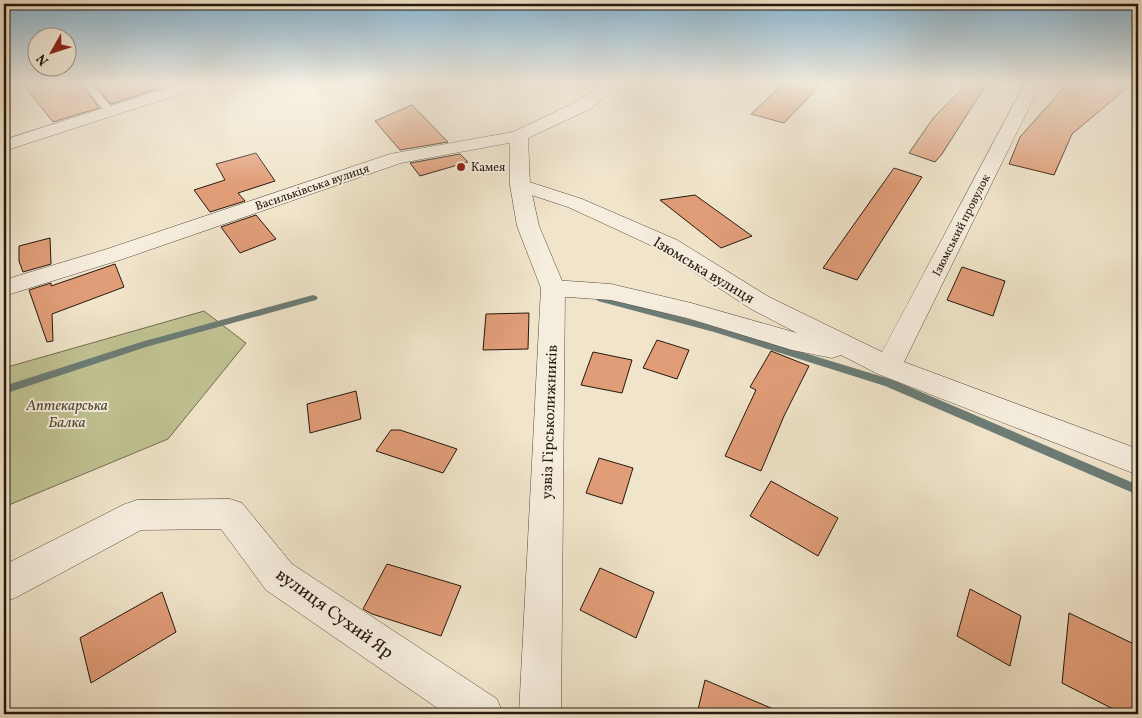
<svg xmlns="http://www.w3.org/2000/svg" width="1142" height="718" viewBox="0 0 1142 718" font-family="Vollkorn,serif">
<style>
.green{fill:#c0c292;stroke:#726d50}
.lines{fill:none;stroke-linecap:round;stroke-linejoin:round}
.stream{fill:#6c7c76;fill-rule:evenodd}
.building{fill:#e09d78;stroke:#25180f}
.service-casing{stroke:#584b3e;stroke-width:2}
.minor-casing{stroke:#584b3e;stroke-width:1}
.tertiary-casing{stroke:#584b3e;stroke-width:1}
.service{fill:#f5eddd;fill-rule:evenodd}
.minor{fill:#f5eddd;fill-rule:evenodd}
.tertiary{fill:#f5eddd;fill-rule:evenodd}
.poi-dot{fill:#8f2418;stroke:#f5eddd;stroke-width:2}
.labels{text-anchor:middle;stroke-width:4;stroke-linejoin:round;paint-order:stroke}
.far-poi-label{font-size:12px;fill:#25180f;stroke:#f5eddd;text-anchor:start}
.far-street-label{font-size:12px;fill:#25180f;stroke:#f5eddd}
.street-label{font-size:15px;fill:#25180f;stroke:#f5eddd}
.park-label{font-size:15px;font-style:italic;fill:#544b36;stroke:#f5eddd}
.near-street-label{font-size:18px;fill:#25180f;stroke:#f5eddd}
</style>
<rect width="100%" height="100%" fill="#f0e4ca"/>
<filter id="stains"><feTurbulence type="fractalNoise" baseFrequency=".004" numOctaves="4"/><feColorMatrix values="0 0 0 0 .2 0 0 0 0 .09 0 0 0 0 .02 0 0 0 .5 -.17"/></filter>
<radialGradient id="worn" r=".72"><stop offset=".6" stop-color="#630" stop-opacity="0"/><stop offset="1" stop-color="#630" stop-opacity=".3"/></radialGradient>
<path class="green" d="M204,311L246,343L168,439L4,507V368Z"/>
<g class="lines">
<path class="stream" d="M313,295L316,296L318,298L316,300L146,347L4,394V386L141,342Z
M601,296L719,327L893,380L1138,485V495L885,386L714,332L598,301L596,299L598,297Z"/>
</g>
<path class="building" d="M22,83H80L99,108L53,122Z
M94,83H156L157,89L111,104Z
M784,83H822L784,123L751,114Z
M968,83H987L942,154L935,162L909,153L934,117Z
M1068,83H1133L1072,134L1054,175L1009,164L1020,137Z
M412,105L448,142L400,150L375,121Z
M256,153L275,181L238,193L245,201L210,212L194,190L225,180L216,164Z
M460,154L468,162L420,176L410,163Z
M894,168L922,177L857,280L823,268Z
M695,195L752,236L721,248L660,200Z
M256,215L276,239L240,253L221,227Z
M50,238L51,264L23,272L19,261V246Z
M115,264L124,287L52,314L53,341L47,342L29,290L51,283V286Z
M962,267L1005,281L993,316L947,300Z
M529,313L528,349L483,350L486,314Z
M657,340L689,350L677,379L643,368Z
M771,351L809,366L784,416L761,471L725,456L756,390L750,387Z
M593,352L632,360L622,393L581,385Z
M356,391L361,419L310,433L307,404Z
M391,430H400L457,449L443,473L376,451Z
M599,458L633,468L622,504L586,493Z
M771,481L838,518L818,556L750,516Z
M387,564L461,586L441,636L372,614L363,609Z
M600,568L654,592L636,638L580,610Z
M970,589L1021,616L1010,666L957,636Z
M162,592L176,632L91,683L80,638Z
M1069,613L1136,645L1134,714H1123L1062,683Z
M705,680L785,714H697Z"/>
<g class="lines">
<defs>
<path id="service" d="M82,83H91L114,110V114H106Z"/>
<path id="minor" d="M182,83H207L205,86L4,151V140Z
M1025,83H1041L904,362L1138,449V475L878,374L841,355L832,358L792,350L687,318L611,300L553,296L544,294L541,288L544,282L553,280L611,284L691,303L797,333L751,309L661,250L568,207L513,189L510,185L513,181L520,179L582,199L677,240L769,297L882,352Z
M519,131L525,132L528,136L525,140L401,163L123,259L4,296V280L107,249L390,154Z
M230,499L242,503L292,564L497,699L503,714H446L266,590L221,529L141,530L17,597L4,602V565L125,504L137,500Z"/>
<path id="tertiary" d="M604,83H623L590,109L528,138L530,185L539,226L565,288L561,714H519L541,288L517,226L510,185V136L513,132L578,101Z"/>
</defs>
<use href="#service" class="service-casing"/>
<use href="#minor" class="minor-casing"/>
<use href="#tertiary" class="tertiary-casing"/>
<use href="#service" class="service"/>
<use href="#minor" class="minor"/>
<use href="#tertiary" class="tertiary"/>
</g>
<linearGradient id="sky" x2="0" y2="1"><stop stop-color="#89b8d6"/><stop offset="0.45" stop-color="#f8f3e7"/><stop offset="1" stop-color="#f8f3e7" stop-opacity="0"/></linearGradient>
<rect width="1142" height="184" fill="url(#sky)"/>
<circle class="poi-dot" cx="461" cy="167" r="5"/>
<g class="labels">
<g class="far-poi-label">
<text x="471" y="171">Камея</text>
</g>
<g class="far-street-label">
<text transform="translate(312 187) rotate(-19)" y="4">Васильківська вулиця</text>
<text transform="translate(961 225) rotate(-63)" y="4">Ізюмський провулок</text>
</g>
<g class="street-label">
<text transform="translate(704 270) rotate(31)" y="5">Ізюмська вулиця</text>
<text transform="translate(549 422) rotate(-88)" y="5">узвіз Гірськолижників</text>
</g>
<g class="park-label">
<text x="67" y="410">Аптекарська<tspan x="67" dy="17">Балка</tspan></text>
</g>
<g class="near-street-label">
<text transform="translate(335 613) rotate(36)" y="6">вулиця Сухий Яр</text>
</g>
</g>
<rect width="1142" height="718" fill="none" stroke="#f0e4ca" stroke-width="20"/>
<rect x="5" y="5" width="1132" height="708" fill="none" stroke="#25180f" stroke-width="2.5"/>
<rect x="10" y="10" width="1122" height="698" fill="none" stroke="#25180f"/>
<g transform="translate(52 52) rotate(231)"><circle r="24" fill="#f5eddd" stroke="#a2988b"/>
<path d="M0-4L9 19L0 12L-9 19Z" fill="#8f2418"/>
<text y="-8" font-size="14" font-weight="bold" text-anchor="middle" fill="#25180f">N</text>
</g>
<rect width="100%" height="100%" filter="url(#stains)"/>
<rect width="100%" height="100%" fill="url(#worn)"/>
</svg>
